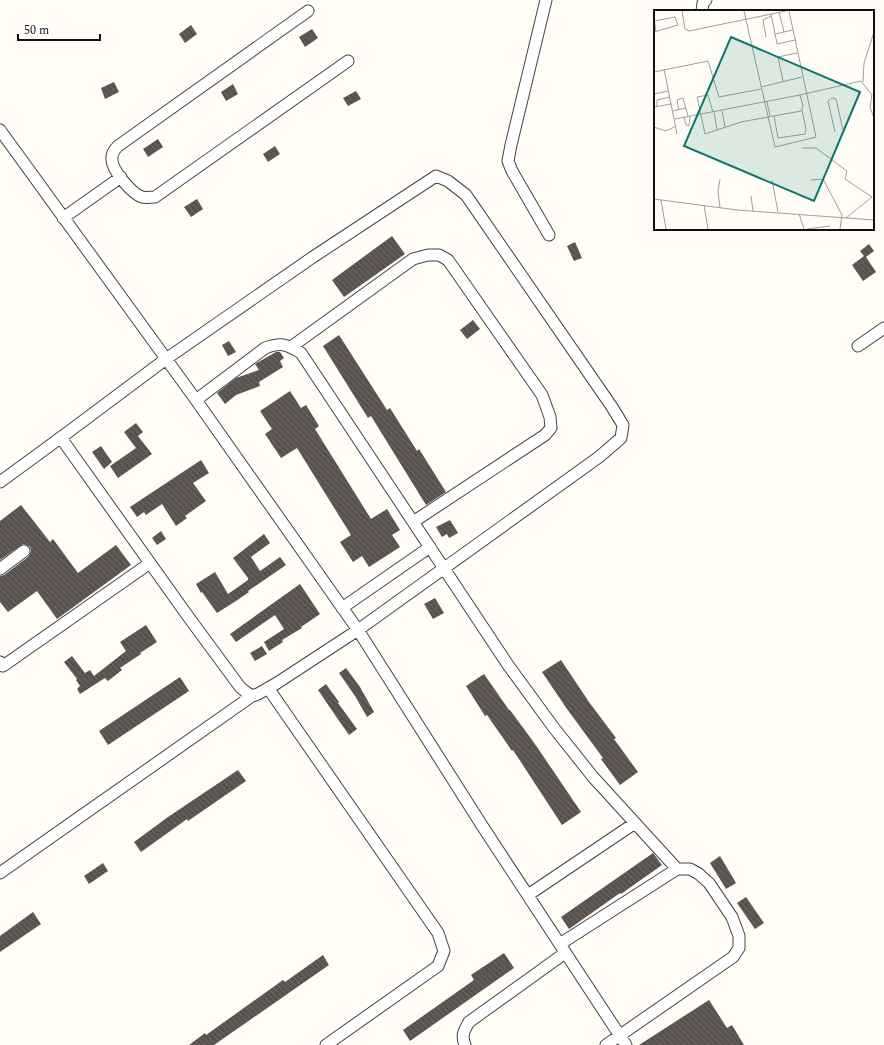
<svg xmlns="http://www.w3.org/2000/svg" width="884" height="1045" viewBox="0 0 884 1045" font-family="Spectral,serif">
<style>
.building{fill:url(#building-back-hatch)}
.lines{fill:none;stroke-linecap:round;stroke-linejoin:round}
.minor-casing{stroke:#444;stroke-width:13}
.minor{stroke:#fff;stroke-width:11}
.inset-road{fill:none;stroke:#a09f9a;stroke-width:1}
.view{fill:#0f766e;fill-opacity:0.15;stroke:#0f766e;stroke-width:2}
.inset-edge{fill:none;stroke:#111;stroke-width:2}
</style>
<defs>
<pattern id="building-back-hatch" width="6" height="6" patternUnits="userSpaceOnUse"><rect width="6" height="6" fill="#5a524d"/><path d="M-1 5l2 2M0 0l6 6M5-1l2 2" fill="none" stroke="#6d6662"/></pattern>
</defs>
<rect width="100%" height="100%" fill="#fffdf5"/>
<path class="building" d="M191,25L197,34L185,43L179,34Z
M312,29L318,38L305,47L299,37Z
M114,82L119,92L105,99L101,88Z
M233,84L238,94L226,101L221,92Z
M356,91L361,99L348,106L343,98Z
M158,139L163,147L148,157L143,149Z
M275,146L280,154L268,162L263,154Z
M197,199L203,209L191,217L184,207Z
M392,236L405,254L344,297L332,280Z
M575,242L582,258L574,261L567,246Z
M869,244L874,251L866,257L876,272L863,281L852,265L864,256L860,251Z
M473,320L480,329L467,339L460,330Z
M339,335L387,410L390,408L417,451L419,449L446,492L426,505L371,416L368,418L323,346Z
M229,341L236,352L228,356L222,345Z
M276,352H280L284,358L280,361L283,367L259,382L260,386L236,395L225,404L217,393L236,378L259,370L255,364Z
M290,391L301,408L306,405L319,426L315,429L371,519L387,509L400,530L392,535L400,547L369,567L362,556L353,562L340,542L351,535L297,448L281,458L265,434L272,429L260,411Z
M136,423L143,432L138,436L152,454L118,478L110,466L136,448L124,432Z
M101,446L112,462L104,469L92,452Z
M201,460L209,473L193,483L206,501L185,516L187,518L176,526L162,504L146,515L144,512L137,517L130,507Z
M21,505L50,542L53,539L78,573L116,545L131,565L57,619L37,591L8,612L0,602V576L4,575L28,557L30,554L31,551L30,547L27,545L23,544L0,560V521Z
M450,520L458,533L449,538L447,534L442,537L436,527Z
M161,531L166,539L157,545L152,538Z
M264,534L270,543L251,557L260,571L280,557L286,565L248,591L249,592L236,601L217,613L202,592L201,593L196,584L215,572L228,594L248,580V578L233,558Z
M300,584L320,614L301,627L302,628L282,640L283,642L269,651L264,642L284,629L275,615L236,642L230,634Z
M435,598L444,613L433,619L424,604Z
M146,625L157,642L140,653L141,654L120,668L122,670L108,681L105,678L80,694L77,689L80,686L76,680L77,679L64,662L72,656L85,673L90,670L94,676L126,651L120,642Z
M262,646L267,654L255,661L250,653Z
M561,660L589,702L616,738L614,739L638,772L620,785L601,759L603,758L567,709L542,672Z
M346,668L360,687L374,712L367,717L355,696L339,673Z
M484,674L509,710H510L535,744L581,812L562,825L513,750L512,751L487,715L485,716L466,686Z
M180,677L189,691L108,745L99,731Z
M326,684L339,702L338,703L357,729L349,735L335,715L318,690Z
M238,770L246,781L188,821L187,819L141,852L134,842L168,817Z
M653,853L662,865L621,894L620,893L569,929L561,917Z
M720,856L736,883L726,889L710,863Z
M103,863L108,871L89,884L84,876Z
M746,897L764,923L755,929L737,903Z
M33,912L41,924L0,952V936Z
M504,953L514,968L410,1041L403,1030L474,980L471,975Z
M323,955L329,965L214,1045H189L205,1033L206,1035L283,980L285,982Z
M709,1000L727,1028L732,1025L744,1045H639Z"/>
<g class="lines">
<defs>
<path id="minor" d="M546,0L511,145L508,161L512,171L549,235
M308,11L118,146C114,150 111,154 112,160C112,170 132,194 142,197C145,198 151,197 155,197L348,61
M702,11L703,3L706,0
M0,130L196,400L265,348C281,342 286,344 301,353L508,665L554,728L593,777L677,869
M63,218L121,177
M858,346L884,328
M291,347L413,259L428,255H439L448,260L542,395L550,417L551,428L545,435L413,522
M196,400L358,630L481,824L626,1045
M61,438L187,615L240,687L246,692L252,696
M0,482L67,433L166,359L313,257L436,176L448,181L466,195L612,407L623,425L621,438L599,457L358,630L277,683L258,694L252,696L0,873
M0,569L24,551
M342,608L430,547
M0,662L3,666L150,563
M268,688L438,933L444,951L438,966L326,1045
M528,895L635,823
M560,944L677,869H690L699,874L709,883L732,917L739,936V948L733,957L606,1045
M465,1045C461,1035 464,1031 469,1022L565,953"/>
</defs>
<use href="#minor" class="minor-casing"/>
<use href="#minor" class="minor"/>
</g>
<g transform="translate(654 10)">
<rect width="220" height="220" fill="#fffdf5"/>
<path class="inset-road" d="M28,1L31,19L35,21L132,1M90,1L121,137L162,127L135,1M125,2L130,22M117,4L123,34L141,30M0,8L2,22M0,11L21,7L24,15L0,22M121,24L139,20M112,27L109,10L117,6M10,59L23,124M0,62L54,51L65,87L107,79M129,71L124,47L143,43M209,72L210,53L220,22M107,77L148,67M0,84L14,81M113,92L116,106M0,97L17,94M3,97V90L16,87M25,100L23,90L29,88L34,106M19,101L32,98M68,101L71,117M59,102L54,85L43,87L51,124L87,112L147,101L149,96L146,85L207,71L218,85L216,97L220,108M60,102L63,120M120,106L124,128L151,124L152,119L148,100M30,107L32,115L35,116L36,106M21,109L146,85M0,117L12,121L22,116M181,122L174,91L178,88L182,89L189,120M148,138H162L193,161L191,169L218,187L192,208M66,169L64,181L66,198M118,170L124,202M157,170L169,169L188,205L186,219M97,186L99,201M0,189L83,200L220,210M7,190L12,219M50,195L54,219M145,204L150,219M153,219L176,216"/>
<path class="view" d="M77,27L206,82L160,191L30,136Z"/>
<rect width="220" height="220" class="inset-edge"/>
</g>
<path d="M18 34v6h82v-6" fill="none" stroke="#111111" stroke-width="2"/>
<text x="24" y="34" font-size="12" fill="#111111" stroke="#ffffff" stroke-width="3" paint-order="stroke">50 m</text>
</svg>
